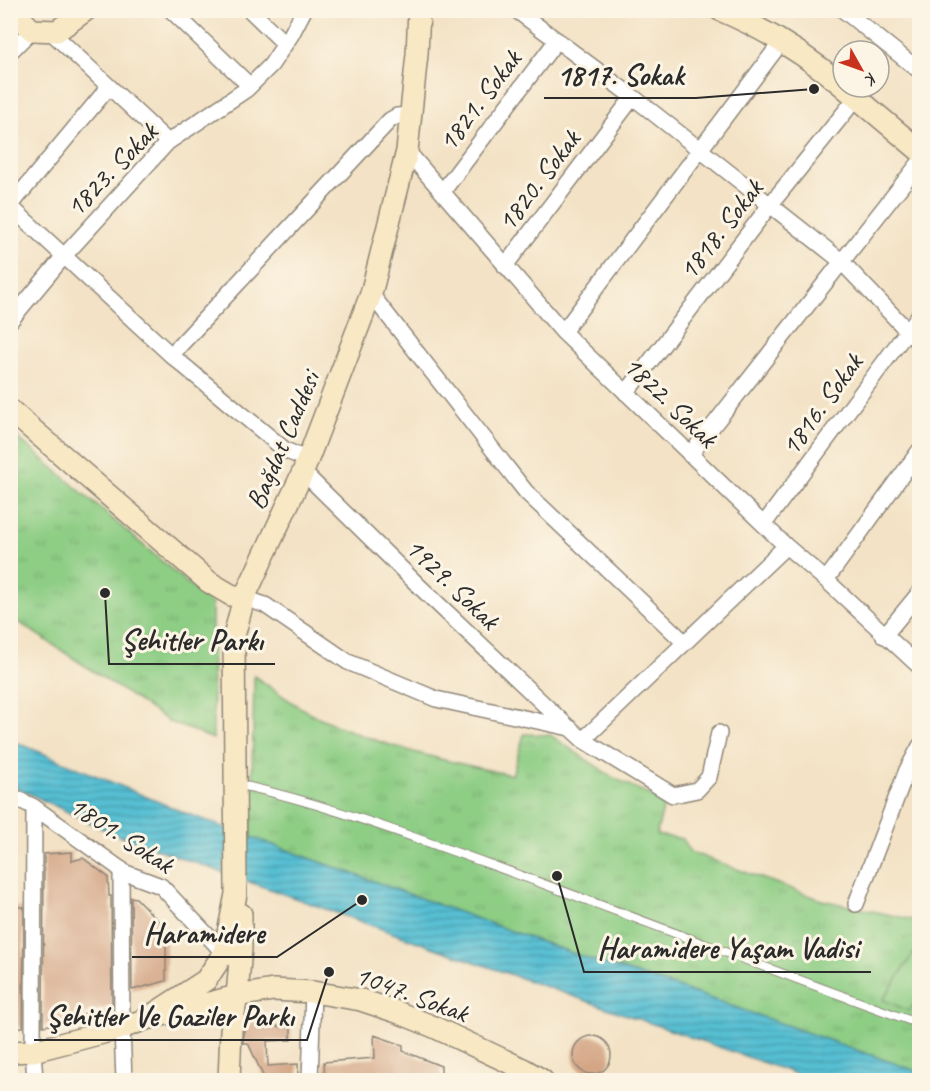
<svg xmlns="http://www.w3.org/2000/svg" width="930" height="1091" viewBox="0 0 930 1091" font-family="Caveat,sans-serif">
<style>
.park{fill:url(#park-tufts);stroke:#5c7c58;stroke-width:1.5}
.garden{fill:#8dcd84;stroke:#5c7c58;stroke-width:1.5}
.water{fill:url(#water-rules);stroke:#40757f;stroke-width:1.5}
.building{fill:#d4a686}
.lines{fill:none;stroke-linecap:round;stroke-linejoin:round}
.lane-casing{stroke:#8f8678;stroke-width:10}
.street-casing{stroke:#8f8678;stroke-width:18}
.secondary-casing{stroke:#8f8678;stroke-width:24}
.lane{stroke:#fff;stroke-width:8}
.street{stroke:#fff;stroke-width:15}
.secondary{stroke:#f8e8c3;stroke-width:21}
.labels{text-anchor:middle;stroke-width:6;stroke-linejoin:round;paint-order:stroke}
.street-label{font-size:28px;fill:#2b2b2b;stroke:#fcf5e5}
.leader{fill:none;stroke:#2b2b2b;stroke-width:2}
.callout-dot{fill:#2b2b2b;stroke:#fcf5e5;stroke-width:2}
.callout-label{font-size:30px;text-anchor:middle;font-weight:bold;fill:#2b2b2b;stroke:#fcf5e5;stroke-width:6;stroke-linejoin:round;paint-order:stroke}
</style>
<defs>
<pattern id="park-tufts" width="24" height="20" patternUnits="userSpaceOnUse" patternTransform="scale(1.5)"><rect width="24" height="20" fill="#8dcd84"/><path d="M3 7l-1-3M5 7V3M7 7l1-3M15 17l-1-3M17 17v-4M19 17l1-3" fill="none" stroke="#7ab072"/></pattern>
<pattern id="water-rules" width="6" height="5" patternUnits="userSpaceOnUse" patternTransform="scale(1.5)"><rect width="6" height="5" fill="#56bfd3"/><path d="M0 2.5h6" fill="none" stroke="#479bab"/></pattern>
</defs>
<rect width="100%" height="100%" fill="#fcf5e5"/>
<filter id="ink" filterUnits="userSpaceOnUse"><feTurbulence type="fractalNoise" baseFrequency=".0167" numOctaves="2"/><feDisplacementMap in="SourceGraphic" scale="12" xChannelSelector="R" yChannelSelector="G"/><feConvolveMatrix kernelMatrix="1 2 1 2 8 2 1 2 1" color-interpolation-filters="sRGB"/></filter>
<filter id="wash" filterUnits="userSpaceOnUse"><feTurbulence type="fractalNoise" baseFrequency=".008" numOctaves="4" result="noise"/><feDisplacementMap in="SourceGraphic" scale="24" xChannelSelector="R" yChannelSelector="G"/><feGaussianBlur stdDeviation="1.35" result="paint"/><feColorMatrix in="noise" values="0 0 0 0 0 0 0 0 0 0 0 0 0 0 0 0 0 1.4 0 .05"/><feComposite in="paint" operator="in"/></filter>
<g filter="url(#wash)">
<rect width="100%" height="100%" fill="#f3e2c5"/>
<path class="park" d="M10,431L212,604L213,739L170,722L11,617Z
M254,676C274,689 294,706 316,716C378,746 445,761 512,775L524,734L550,735L614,778L665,802L656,835L683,839L690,852L822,900L919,921L918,948L884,1000H919V1072L686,990L586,958L251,837Z"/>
<path class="garden" d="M919,922V1000H917L909,1011L883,1000L917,948Z"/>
<path class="water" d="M11,740L185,813L251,837L586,958L686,990L919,1072V1080H813L432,947L112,833L11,785Z"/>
<g id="blocks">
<path class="building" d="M72,852V861L83,858L108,877L109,896H111L112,1006L76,1016V1018H74V1022L43,1026L44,854Z
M131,897L136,898L166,929V981L132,990Z
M10,907H24L23,1027L10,1028Z
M274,1020V1026L291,1027V1040L267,1041L268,1066L298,1064V1080H265L248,1043H243L245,1021Z
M374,1035L403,1045V1051L441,1066V1080H325L324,1062L375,1058Z
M573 1055a19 19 0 1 1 38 0a19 19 0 1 1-38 0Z"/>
</g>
</g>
<g filter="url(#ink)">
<use href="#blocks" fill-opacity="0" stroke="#8f8678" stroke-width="1.5"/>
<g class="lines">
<defs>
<path id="lane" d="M236,784C321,802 404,834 486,863C631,915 774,972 920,1024"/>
<path id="street" d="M171,10L250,86
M250,10L285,44
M516,10L633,97L840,260L920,344
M843,10L920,71
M49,30L168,142
M10,52L32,30
M108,88L10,206L171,355L285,450L308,460
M407,151L563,332L786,546L826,580L920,667
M443,191L557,40
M505,266L633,97
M371,294L526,492L684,642
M10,321L64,256L168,142L247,89L271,65L291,35L304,10
M563,332L782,41
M171,355L390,120L397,116L412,115
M626,393L770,205L857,97
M690,455L920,162
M303,472L420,587L569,728
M764,524L920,314
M826,580L920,450
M244,598L265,605L348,662L436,699L570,728L583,740L673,795L697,790L709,777L719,733
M884,636L920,592
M583,740L786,546
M10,795L34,807L126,873L161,886L224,953
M34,807L33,1051L35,1080
M121,869L122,1028L124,1080
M856,904L907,770L920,746
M310,1080L313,992"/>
<path id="secondary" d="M12,10L32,30L57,31L86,10
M720,10C765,29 805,54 843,86
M844,87L920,151
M10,410L209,582L231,595L244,598
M146,1019L206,980L224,953L236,894L234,636L244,598L303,472L371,294L407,151L417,54L419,10
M10,1052L33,1051L122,1028L146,1019L237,996L273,990L313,992L361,1000L397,1012L434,1027L523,1069L542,1080
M229,1080L231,1030L237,996L241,948V914"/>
</defs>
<use href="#lane" class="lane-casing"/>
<use href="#street" class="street-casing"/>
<use href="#secondary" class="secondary-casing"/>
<use href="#lane" class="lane"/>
<use href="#street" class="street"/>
<use href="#secondary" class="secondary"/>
</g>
</g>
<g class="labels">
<g class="street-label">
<text transform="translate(479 100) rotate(-53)" y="10">1821. Sokak</text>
<text transform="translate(111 169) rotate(-46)" y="10">1823. Sokak</text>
<text transform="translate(538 180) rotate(-53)" y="10">1820. Sokak</text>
<text transform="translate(720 229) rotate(-52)" y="10">1818. Sokak</text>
<text transform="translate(671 401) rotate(44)" y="10">1822. Sokak</text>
<text transform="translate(821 404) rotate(-54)" y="10">1816. Sokak</text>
<text transform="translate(282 440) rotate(-67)" y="10">Bağdat Caddesi</text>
<text transform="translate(453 583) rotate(44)" y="10">1929. Sokak</text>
<text transform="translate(122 834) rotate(33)" y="10">1801. Sokak</text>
<text transform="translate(412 993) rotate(20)" y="10">1047. Sokak</text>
</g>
</g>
<path class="leader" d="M814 89L696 98H544M105 593L109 664H275M362 900L277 957H132M557 876L584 972H871M329 972L307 1040H34"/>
<g class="callout-dot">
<circle cx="814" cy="89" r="6"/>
<circle cx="105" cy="593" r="6"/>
<circle cx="362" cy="900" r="6"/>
<circle cx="557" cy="876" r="6"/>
<circle cx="329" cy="972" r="6"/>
</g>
<g class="callout-label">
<text x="620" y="85">1817. Sokak</text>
<text x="192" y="650">Şehitler Parkı</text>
<text x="204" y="943">Haramidere</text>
<text x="728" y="958">Haramidere Yaşam Vadisi</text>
<text x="170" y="1026">Şehitler Ve Gaziler Parkı</text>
</g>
<rect width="930" height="1091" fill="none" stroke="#fcf5e5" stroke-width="36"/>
<g transform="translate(861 69) rotate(130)"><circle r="28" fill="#fcf5e5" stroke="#a8a49b" stroke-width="1.5"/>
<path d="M0-4.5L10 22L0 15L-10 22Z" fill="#c8321e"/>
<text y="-9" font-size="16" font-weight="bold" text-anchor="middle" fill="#2b2b2b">K</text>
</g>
</svg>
